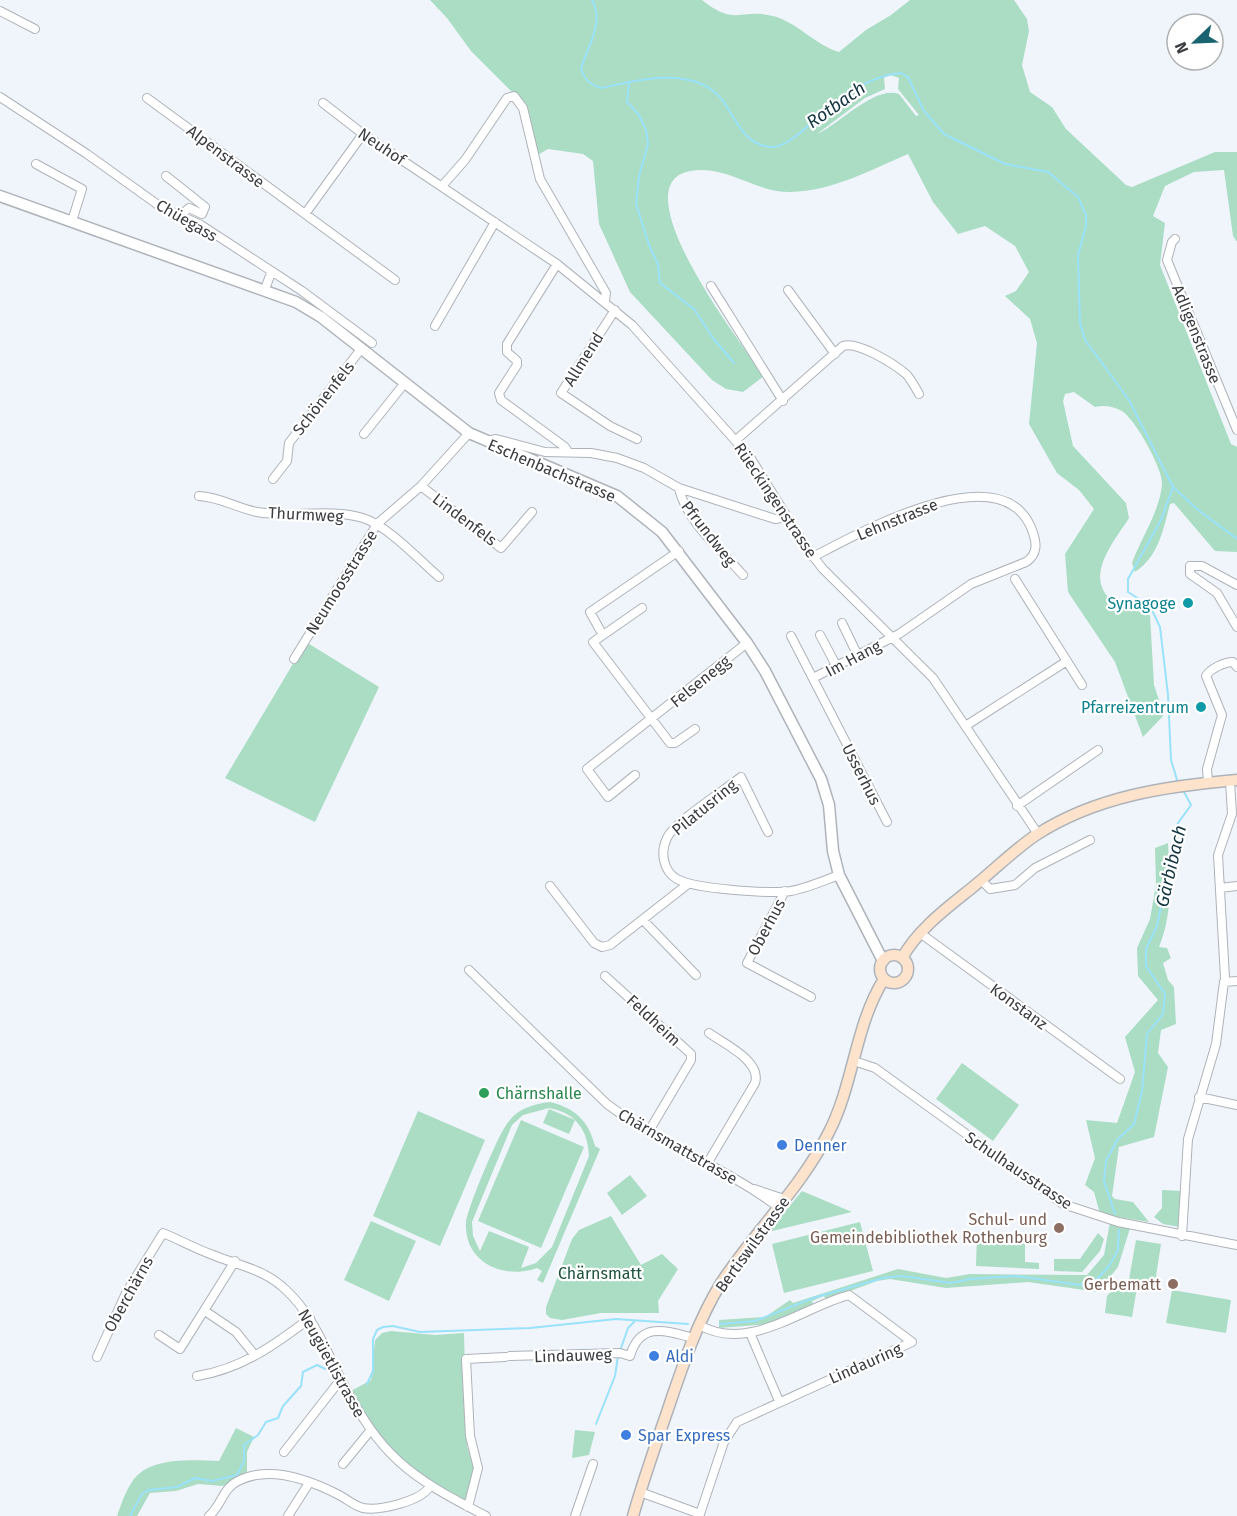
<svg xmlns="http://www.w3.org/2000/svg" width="1237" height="1516" viewBox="0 0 1237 1516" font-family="'Fira Sans',sans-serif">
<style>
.green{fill:#aaddc4;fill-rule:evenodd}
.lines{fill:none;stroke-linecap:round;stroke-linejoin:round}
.stream{stroke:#9ae1fa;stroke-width:2}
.minor-casing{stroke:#adb3b9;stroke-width:10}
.tertiary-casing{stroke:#adb3b9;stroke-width:13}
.secondary-casing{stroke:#adb3b9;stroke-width:13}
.minor{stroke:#fff;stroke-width:8}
.tertiary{stroke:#fff;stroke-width:10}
.secondary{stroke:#fde3cc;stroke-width:10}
.culture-dot{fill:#0f9aa8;stroke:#fff;stroke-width:2}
.leisure-dot{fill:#2e9e5b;stroke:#fff;stroke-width:2}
.shop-dot{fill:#3f7fe0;stroke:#fff;stroke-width:2}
.education-dot{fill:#8d6e63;stroke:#fff;stroke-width:2}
.labels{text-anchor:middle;stroke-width:4.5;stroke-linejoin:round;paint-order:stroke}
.street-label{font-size:16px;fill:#3a3c3f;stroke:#fff}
.culture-label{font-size:16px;fill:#0d838f;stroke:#fff;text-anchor:end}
.leisure-label{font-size:16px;fill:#27864d;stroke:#fff;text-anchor:start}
.shop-label{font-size:16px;fill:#366cbe;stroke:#fff;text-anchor:start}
.education-label{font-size:16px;fill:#785e54;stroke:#fff;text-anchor:end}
.park-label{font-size:16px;fill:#1e513c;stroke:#fff}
.water-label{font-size:18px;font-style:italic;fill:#133540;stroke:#fff}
</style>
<rect width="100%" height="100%" fill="#f0f5fc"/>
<path class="green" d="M430,0H702C736,27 740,8 773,16C797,22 815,45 839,52L866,30L891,15L910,0H1014L1027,19L1029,31L1022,65L1030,92L1052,107L1066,129L1126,185L1132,187L1215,152H1237V242L1233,236L1224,170L1194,172L1165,186L1153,216L1165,223L1160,265L1231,444L1237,447V552L1215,551L1174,503L1170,504C1163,530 1159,556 1135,572L1132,563C1141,538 1160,511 1162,484C1163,469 1135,419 1122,411C1112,406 1105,405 1095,407L1074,392L1065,394L1063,401L1073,446L1126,503L1129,518C1114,542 1081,579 1115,603C1124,609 1140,611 1150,615L1154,685L1164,715L1143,737L1115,662L1068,592L1065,554L1094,509L1079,490L1057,473L1029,424L1037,343L1030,319L1005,296L1016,291L1029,272L1015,246L985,226L958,234L933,202L908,154C871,170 832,191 791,192C755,193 727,164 690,171C618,185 744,347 764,376L743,392L726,389L712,380L630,292L599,224L593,161L583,154L548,149L536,156L517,97L471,51L447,18ZM890,75L899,78L898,89L919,115L916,116L899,94C875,85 838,125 817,134L865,98L885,89L884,78Z
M306,642L379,687L315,822L225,778Z
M1168,843C1170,879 1173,913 1159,947L1167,948L1171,958L1163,963L1168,980L1174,987L1176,1024L1161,1030L1158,1053L1168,1067L1154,1137L1119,1147L1112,1196L1115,1199L1133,1202L1149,1222L1100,1214L1094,1192L1085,1185L1095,1158L1086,1120L1117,1123L1135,1072L1125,1037L1158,1000L1138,976L1137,948L1150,919L1156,885L1155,848Z
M962,1063L1019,1105L993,1141L936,1099Z
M550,1102C575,1108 589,1121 595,1146L600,1149L543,1283L537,1280L542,1271L537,1268C504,1280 464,1263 466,1223C467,1209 499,1132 509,1121C519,1108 534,1104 550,1102ZM549,1108C576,1113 588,1130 589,1156L552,1247L536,1263L521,1268L529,1247L489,1231L480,1251L473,1236L472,1222L512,1125L523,1115Z
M549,1109L575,1120L569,1134L543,1123Z
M418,1111L485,1140L440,1246L373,1216Z
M521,1120L584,1147L541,1248L478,1221Z
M630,1175L647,1196L622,1215L607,1193Z
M1162,1190L1182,1191L1180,1227L1163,1224L1154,1217L1162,1208Z
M802,1191L852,1212L768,1232Z
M611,1216L641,1265L662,1254L678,1269L658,1301L659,1313H601L562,1320L550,1318L546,1314V1307L572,1239L579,1230Z
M371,1221L416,1241L389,1301L344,1280Z
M860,1222L873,1271L784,1293L772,1244Z
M1110,1222L1131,1225L1118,1267L1098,1292L1028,1282L946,1288L890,1279L877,1281L826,1300L824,1296L812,1301L814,1306L769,1324L719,1328V1320L765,1317L790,1300L793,1303L898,1269L946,1278L970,1274L1087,1275L1104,1255Z
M1098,1233L1104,1239L1100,1251L1082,1272L1054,1271V1259H1080Z
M977,1236L1025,1238V1262L1039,1263V1269L976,1266Z
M1136,1240L1161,1244L1154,1289L1128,1285Z
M1117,1285L1137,1288L1132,1317L1105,1313L1107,1296Z
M1172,1290L1231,1300L1226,1333L1166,1323Z
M391,1331L435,1335L464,1333L467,1446L475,1473L467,1500C459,1499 450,1493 442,1488C396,1464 377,1435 351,1391L371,1380L375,1340L382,1333Z
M236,1428L254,1437L247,1452V1472L223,1486L198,1484L176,1491L150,1493L137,1516H117C121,1505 125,1492 132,1482C148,1456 192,1460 219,1461Z
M575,1430L595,1432L589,1455L572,1458Z"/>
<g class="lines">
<path class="stream" d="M592,0C605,23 587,47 581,69C585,80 589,84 601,88C634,81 681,68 712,90C734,105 737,146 773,147C789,147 816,118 828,108C849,91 874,75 901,73L908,77L924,111L944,134L1005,164L1048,172L1078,197L1086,215V226L1078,255L1080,323L1085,340L1129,400L1173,487L1197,509L1237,539
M629,83L627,102L639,115L646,130L648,144L639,176L636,204L649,245L658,264L660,283L694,309L713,338L734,363
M1173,487L1161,520L1128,579V592L1150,606L1160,627L1168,695L1171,760L1178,783
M1115,1214L1104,1181L1106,1161L1117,1140L1134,1124L1142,1091L1147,1034L1163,1014L1165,994L1146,966V949L1157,926L1178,823L1191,805L1183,790
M720,1324L755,1321L813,1298L883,1278L902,1276L951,1283L970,1279L1016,1276L1080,1285L1097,1279L1109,1266L1118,1250L1119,1230
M621,1348L628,1328L634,1322
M367,1384L373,1371V1339L377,1330L383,1327L393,1326L420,1332L530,1328L616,1319L688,1324
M596,1424L615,1376L618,1356
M130,1516L142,1494L148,1490L177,1487L195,1478L212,1481L237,1475L244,1461V1445L258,1435L266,1422L278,1418L283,1406L301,1386L303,1372L317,1365L332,1372"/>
<defs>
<path id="minor" d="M0,11L35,29
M0,97L87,154L161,207L201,225L302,291L372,343
M147,98L395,280
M323,103L363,134L557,264L632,325L750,457L805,546L823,569L933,678L1038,834
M36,164L82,189L72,221
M166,176L205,207L202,214L189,208L180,216
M442,186L465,160L507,98L514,96L523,108L540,179L606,293L605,301
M305,214L363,134
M1175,239L1172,242L1167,260L1237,430
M557,264L507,344V352L517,361V365L499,393L501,400L565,447L568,452
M711,286L783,401
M265,289L271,273
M788,290L835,354
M615,310L561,393L610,426L637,439
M435,326L495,222
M364,434L404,384
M736,440L843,346C858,341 894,364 906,374C911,379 915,387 919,394
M487,441L496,439L545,452L591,453L617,458L644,468L679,488L775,519L787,517
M273,479L287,461L289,443L361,349
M421,486L501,548L532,512
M679,488C686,521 721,550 743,575
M199,496C220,497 237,508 257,512C291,518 329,508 363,518C388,526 418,559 439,577
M1015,579L1082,685
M1237,585L1202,566H1190V574L1217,593L1237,627
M642,608L593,642L670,743H675L695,729
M842,623L858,656
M600,630L590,612L679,551
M820,635L837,667
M791,636L887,822
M294,659L377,524L421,486L469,433
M813,678L899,634L971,584L1026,562C1038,554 1037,543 1032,530C1003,452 859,533 813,557
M967,725L1067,661
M635,775L608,797L587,769L747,643
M1208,782L1207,769L1222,715L1206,676C1210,669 1224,662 1233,662L1237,667
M1017,806L1098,750
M768,832L741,777C725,790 674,822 667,838C660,852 663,871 677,879C694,889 770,894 791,891C807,888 823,881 839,875
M981,880L990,889L1015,885L1035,868L1090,840
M550,886L594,943L602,947L610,945L688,884
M1220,888L1237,886
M785,891L747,963L811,997
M643,920L696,975
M920,933L1120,1079
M469,970L607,1104C660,1144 725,1167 778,1207
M605,976L691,1054V1060L649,1131
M1225,978L1218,855L1232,814L1230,781
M854,1061L875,1068L1063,1204L1118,1222L1237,1245
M1199,1097L1237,1105
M707,1164L755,1083C762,1061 724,1044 709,1033
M754,1189L784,1199
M1182,1236L1188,1139L1216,1044L1224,982L1237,981
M205,1311L236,1332L253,1353
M750,1333L779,1401
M159,1335L180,1349L235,1261
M510,1356L620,1353L630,1356C640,1322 664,1330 693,1338
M97,1357L126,1293L163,1233C180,1240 196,1249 213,1255C240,1266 264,1269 286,1290C312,1314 325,1348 341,1379C381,1457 408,1476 486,1516
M197,1376C241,1369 275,1345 310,1318
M284,1452L341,1379
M343,1464L370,1431
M640,1492L700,1514L724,1442L737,1422L912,1342L849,1295C801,1308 749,1353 699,1325
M468,1507L478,1468L470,1436L466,1359L505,1357
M209,1516C221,1506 223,1488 238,1481C269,1465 310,1480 339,1495C347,1499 354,1506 363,1508C380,1511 422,1501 430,1486
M288,1516L309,1483
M575,1516L593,1464"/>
<path id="tertiary" d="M0,196L296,302L321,317L469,433L617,496L662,532L747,643L765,671L821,779L829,805L833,851L839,875L883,961"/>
<path id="secondary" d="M880 969a14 14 0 1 1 28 0a14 14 0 1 1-28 0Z
M902,958C919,928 947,908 973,887C994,870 1014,850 1036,835C1096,796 1167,786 1237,780
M633,1516C643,1481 655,1447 667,1412C682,1368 696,1324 721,1283C755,1231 801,1188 829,1132C854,1083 855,1025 884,979"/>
</defs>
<use href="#minor" class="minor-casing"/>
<use href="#tertiary" class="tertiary-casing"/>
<use href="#secondary" class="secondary-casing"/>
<use href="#minor" class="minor"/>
<use href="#tertiary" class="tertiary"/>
<use href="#secondary" class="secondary"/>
</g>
<g class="culture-dot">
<circle cx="1188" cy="603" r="6"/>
<circle cx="1201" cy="707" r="6"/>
</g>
<circle class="leisure-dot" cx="484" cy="1093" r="6"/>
<g class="shop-dot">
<circle cx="782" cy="1145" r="6"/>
<circle cx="654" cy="1356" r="6"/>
<circle cx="626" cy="1435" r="6"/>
</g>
<g class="education-dot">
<circle cx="1059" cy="1228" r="6"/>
<circle cx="1173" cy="1284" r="6"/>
</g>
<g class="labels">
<g class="street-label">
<text transform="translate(382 146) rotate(34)" y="6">Neuhof</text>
<text transform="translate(226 156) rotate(37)" y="6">Alpenstrasse</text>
<text transform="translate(187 220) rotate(30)" y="6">Chüegass</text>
<text transform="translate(1197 334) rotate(68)" y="6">Adligenstrasse</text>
<text transform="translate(583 359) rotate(-58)" y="6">Allmend</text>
<text transform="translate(323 398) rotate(-52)" y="6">Schönenfels</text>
<text transform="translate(552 470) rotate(23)" y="6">Eschenbachstrasse</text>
<text transform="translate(776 500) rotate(56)" y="6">Rüeckingenstrasse</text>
<text transform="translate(306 514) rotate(3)" y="6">Thurmweg</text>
<text transform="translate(465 519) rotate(37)" y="6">Lindenfels</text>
<text transform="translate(897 519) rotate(-22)" y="6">Lehnstrasse</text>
<text transform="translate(709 533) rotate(52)" y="6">Pfrundweg</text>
<text transform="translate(341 582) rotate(-58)" y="6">Neumoosstrasse</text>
<text transform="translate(853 658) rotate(-28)" y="6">Im Hang</text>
<text transform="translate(700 681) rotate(-39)" y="6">Felsenegg</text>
<text transform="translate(862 774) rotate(63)" y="6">Usserhus</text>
<text transform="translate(704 807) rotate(-39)" y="6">Pilatusring</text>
<text transform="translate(766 927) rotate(-62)" y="6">Oberhus</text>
<text transform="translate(1019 1006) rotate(36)" y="6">Konstanz</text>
<text transform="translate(654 1020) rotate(43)" y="6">Feldheim</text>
<text transform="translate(678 1146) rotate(30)" y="6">Chärnsmattstrasse</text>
<text transform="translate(1019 1170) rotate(34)" y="6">Schulhausstrasse</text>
<text transform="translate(752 1244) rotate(-54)" y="6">Bertiswilstrasse</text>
<text transform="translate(128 1294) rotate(-61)" y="6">Oberchärns</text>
<text transform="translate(573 1355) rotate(-2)" y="6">Lindauweg</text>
<text transform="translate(332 1363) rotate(61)" y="6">Neugüetlistrasse</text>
<text transform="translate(865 1363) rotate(-24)" y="6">Lindauring</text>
</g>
<g class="culture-label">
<text x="1176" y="609">Synagoge</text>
<text x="1189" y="713">Pfarreizentrum</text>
</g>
<g class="leisure-label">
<text x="496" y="1099">Chärnshalle</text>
</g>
<g class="shop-label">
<text x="794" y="1151">Denner</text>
<text x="666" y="1362">Aldi</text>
<text x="638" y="1441">Spar Express</text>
</g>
<g class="education-label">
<text x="1047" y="1225">Schul- und<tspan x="1047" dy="18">Gemeindebibliothek Rothenburg</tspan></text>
<text x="1161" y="1290">Gerbematt</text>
</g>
<g class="park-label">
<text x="600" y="1279">Chärnsmatt</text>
</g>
<g class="water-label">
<text transform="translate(836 105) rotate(-35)" y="6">Rotbach</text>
<text transform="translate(1171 866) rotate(-77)" y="6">Gärbibach</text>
</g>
</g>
<g transform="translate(1195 42) rotate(247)"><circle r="28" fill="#ffffff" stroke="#b0b1b2" stroke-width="1.5"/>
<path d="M0-4.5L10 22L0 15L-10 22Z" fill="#18636f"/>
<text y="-9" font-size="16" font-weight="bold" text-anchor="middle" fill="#3a3c3f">N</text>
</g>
</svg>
